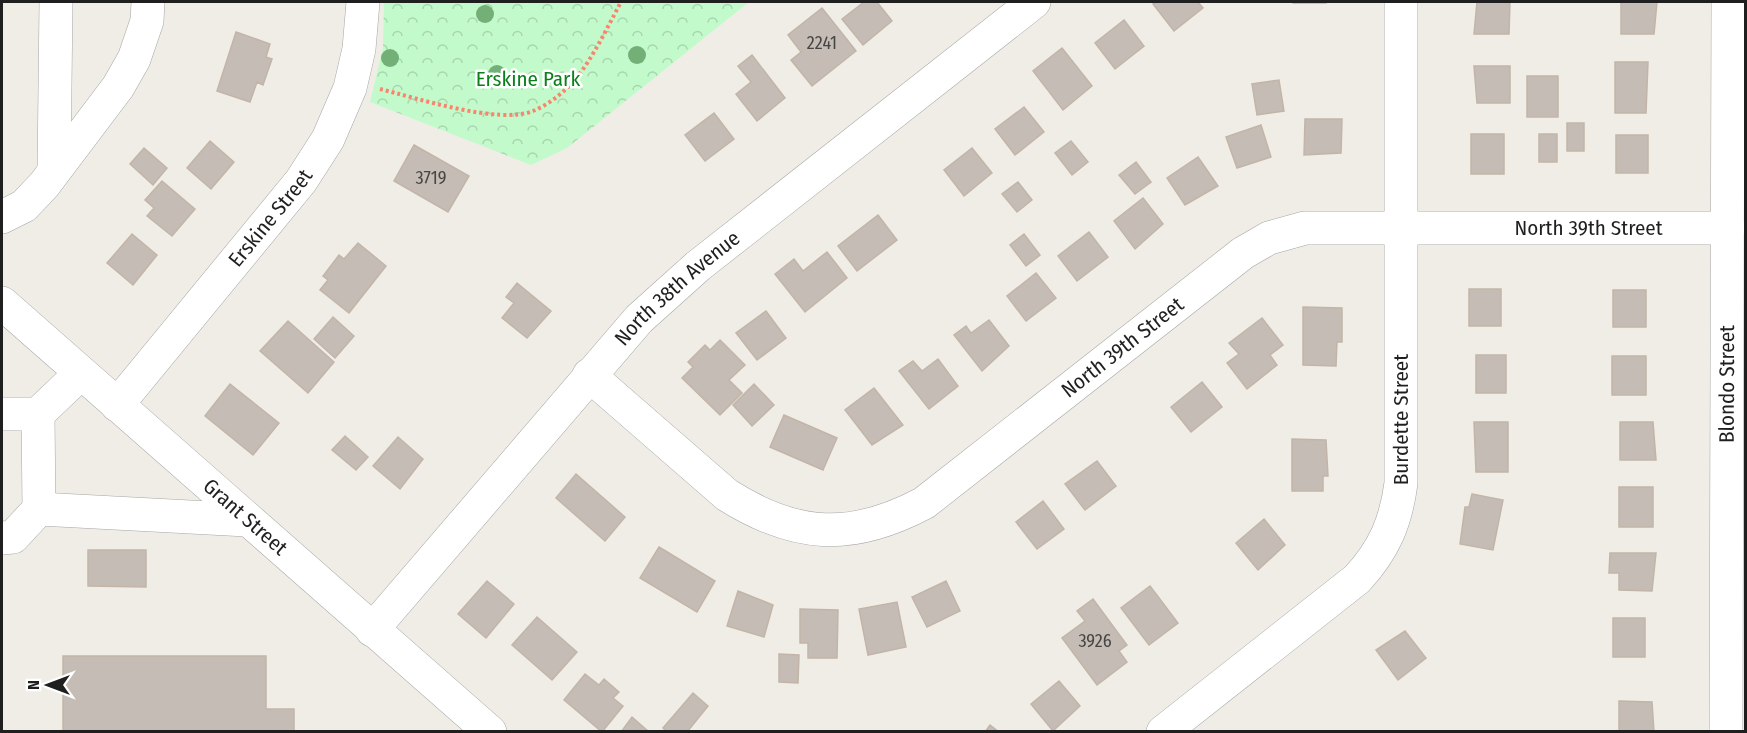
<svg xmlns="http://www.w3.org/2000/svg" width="1747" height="733" viewBox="0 0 1747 733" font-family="'Fira Sans Condensed',sans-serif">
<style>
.park{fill:url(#park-crowns)}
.building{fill:#c5bcb5;stroke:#c2b5a8;stroke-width:1.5}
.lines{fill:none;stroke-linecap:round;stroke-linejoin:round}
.minor-casing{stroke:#a6a6a6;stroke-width:34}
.path{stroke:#fa846d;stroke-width:4;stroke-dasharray:3 3;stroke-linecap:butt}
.minor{stroke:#fff;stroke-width:33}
.tree{fill:#72b077}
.labels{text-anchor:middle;stroke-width:5;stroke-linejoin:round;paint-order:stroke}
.number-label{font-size:18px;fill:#484644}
.park-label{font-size:21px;fill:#0b7f1c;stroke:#fff}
.street-label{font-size:21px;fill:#1f1f1f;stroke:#fff}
</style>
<defs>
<pattern id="park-crowns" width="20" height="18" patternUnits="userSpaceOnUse" patternTransform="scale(1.5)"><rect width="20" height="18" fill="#c3facb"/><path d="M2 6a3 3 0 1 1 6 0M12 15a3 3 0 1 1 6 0" fill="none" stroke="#a7d6ae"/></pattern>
</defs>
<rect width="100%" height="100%" fill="#f0ede6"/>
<path class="park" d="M384,2H749L567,148L531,165L370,102L383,48Z"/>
<path class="building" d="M864,2H877L892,21L863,45L842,19Z
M1157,2H1198L1203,8L1174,31L1153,4Z
M1293,2H1326V3H1293Z
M1477,2H1510L1509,34H1474Z
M1621,2H1657L1654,34H1621Z
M822,8L856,51L812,86L791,60L801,52L788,35Z
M1124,20L1144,46L1115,69L1095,43Z
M236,32L270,44L266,57L272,59L263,85L257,82L250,102L217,91Z
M1062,48L1092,86L1063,110L1033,71Z
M752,55L785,98L757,121L736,94L751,82L738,66Z
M1615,62H1648L1646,113H1615Z
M1474,66H1510V103H1477Z
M1527,76H1558V117H1527Z
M1279,80L1284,111L1257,115L1252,84Z
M1024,107L1044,132L1015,155L995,129Z
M714,113L734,139L705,161L685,135Z
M1305,119H1342L1341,153L1304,155Z
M1567,123H1584V151H1567Z
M1261,125L1271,157L1237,168L1226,137Z
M1471,134H1504V174H1471Z
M1539,134H1557V162H1539Z
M1616,135H1648V173H1616Z
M210,141L234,162L211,189L187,168Z
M1071,141L1088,162L1072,175L1055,153Z
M414,145L469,176L448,212L394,181Z
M144,148L167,168L153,185L130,164Z
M972,148L992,173L964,196L944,170Z
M1198,157L1218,186L1185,205L1167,178Z
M1136,162L1151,182L1135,194L1119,175Z
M162,181L195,209L172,236L147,216L154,208L145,200Z
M1018,182L1032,200L1017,212L1002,194Z
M1143,198L1163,224L1135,249L1114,221Z
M878,215L897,240L857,271L838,246Z
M1089,232L1108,257L1077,281L1058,256Z
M132,234L157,255L133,285L107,263Z
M1024,234L1040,255L1026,266L1010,245Z
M358,243L386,266L349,313L320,290L328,280L323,276L339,255L344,259Z
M827,252L847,278L805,312L775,274L794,259L803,271Z
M1036,273L1056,298L1026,321L1007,296Z
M517,283L551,311L527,338L502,318L514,303L506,297Z
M1469,289H1501V326H1469Z
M1613,290H1646V327H1613Z
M1303,307L1342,308V342H1337L1336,366L1303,365Z
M766,311L786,338L757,360L736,333Z
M333,317L354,336L335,358L314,339Z
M1262,318L1283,345L1270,355L1277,365L1247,389L1227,363L1239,354L1229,343Z
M989,320L1009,346L982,371L954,335L966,326L971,333Z
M288,321L334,362L308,393L260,351Z
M720,340L745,365L729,380L742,393L720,415L682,378L693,367L688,362L705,345L710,350Z
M1476,355H1506V393H1476Z
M1612,356H1646V395H1612Z
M938,359L958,386L929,409L899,371L913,361L922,371Z
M1202,382L1222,407L1191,432L1171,407Z
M230,384L279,423L253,455L205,416Z
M754,384L774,405L752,426L733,405Z
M874,388L903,425L872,445L845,410Z
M784,415L837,438L823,470L770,447Z
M1474,422H1508V472H1476Z
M1620,422H1653L1656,460H1620Z
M345,436L368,457L356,470L332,450Z
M398,437L423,459L400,489L373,466Z
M1292,439L1326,440L1328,476H1323V491H1292Z
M1097,461L1116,486L1085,510L1065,484Z
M576,474L625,517L605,541L556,498Z
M1619,487H1653V527H1619Z
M1472,494L1503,500L1493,550L1460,544L1465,507H1469Z
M1043,501L1064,529L1037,549L1016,522Z
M1264,519L1285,545L1258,570L1236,543Z
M659,547L715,581L697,612L640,578Z
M88,550H146V587L88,586Z
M1610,553H1656L1652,591L1619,590V573H1609Z
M487,581L514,604L486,638L458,614Z
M946,581L960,611L927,627L912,597Z
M1150,586L1178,623L1149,645L1121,608Z
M738,591L773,605L764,637L727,626Z
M1093,599L1127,645L1119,651L1127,662L1097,685L1062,638L1085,621L1077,611Z
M897,602L906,647L868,655L859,609Z
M800,609L838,610L837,658H808V643H800Z
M537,617L577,652L552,680L512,645Z
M1613,618H1645V657H1613Z
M1405,631L1426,658L1398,680L1376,650Z
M779,654L799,655L798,683L779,682Z
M63,656H266V709H294V732H63Z
M585,674L599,685L604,679L619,692L613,698L623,706L602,732L564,700Z
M1059,681L1080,706L1053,731L1031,704Z
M693,693L708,706L687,732H667L663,728Z
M1619,701L1652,702L1654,732H1619Z
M632,717L649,732H621Z
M990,725L999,732H985Z"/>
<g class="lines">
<defs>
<g id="minor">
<path d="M54,171L56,2"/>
<path d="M2,217L24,206L44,185L118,87L134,59L147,21L148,2"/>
<path id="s1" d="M2,303L490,732"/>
<path id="s2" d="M589,375L727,495C797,539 852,541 924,503L1243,253L1269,238L1305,228H1728"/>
<path id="s3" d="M117,405L301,181L328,139L350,88L359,49L363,2"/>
<path d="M2,414H38L81,373"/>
<path d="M39,509L247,520"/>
<path d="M2,538L13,537L39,509L38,414"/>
<path id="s4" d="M372,630L639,319L698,266L1034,2"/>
<path id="s5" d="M1163,732L1357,579C1384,550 1396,522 1401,483V2"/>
<path id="s6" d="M1726,732L1728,2"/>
</g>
</defs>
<use href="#minor" class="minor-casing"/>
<path class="path" d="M380,89C417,98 498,125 533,111C548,105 563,93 574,81C593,58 607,28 621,2"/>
<use href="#minor" class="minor"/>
</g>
<g class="tree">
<circle cx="485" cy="14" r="9"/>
<circle cx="637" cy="55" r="9"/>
<circle cx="390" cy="58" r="9"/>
<circle cx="497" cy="74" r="9"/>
</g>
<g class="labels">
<g class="number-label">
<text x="822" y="49">2241</text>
<text x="431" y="184">3719</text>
<text x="1095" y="647">3926</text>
</g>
<g class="park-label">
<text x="528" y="86">Erskine Park</text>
</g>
<g class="street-label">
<text dy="7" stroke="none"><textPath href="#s3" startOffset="242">Erskine Street</textPath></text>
<text dy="7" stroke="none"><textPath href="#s2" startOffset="1148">North 39th Street</textPath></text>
<text dy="7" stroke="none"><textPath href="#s4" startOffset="459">North 38th Avenue</textPath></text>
<text dy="7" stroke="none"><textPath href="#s2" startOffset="644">North 39th Street</textPath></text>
<text dy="7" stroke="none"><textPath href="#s6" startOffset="348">Blondo Street</textPath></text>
<text dy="7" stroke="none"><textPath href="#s5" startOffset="418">Burdette Street</textPath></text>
<text dy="7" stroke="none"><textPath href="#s1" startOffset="324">Grant Street</textPath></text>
</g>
</g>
<rect width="1747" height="733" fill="none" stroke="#1f1f1f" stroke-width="6"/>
<g transform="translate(48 685) rotate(270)" stroke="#ffffff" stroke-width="4.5" paint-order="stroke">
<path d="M0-4.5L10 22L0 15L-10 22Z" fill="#1f1f1f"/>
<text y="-9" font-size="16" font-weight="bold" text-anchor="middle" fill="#1f1f1f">N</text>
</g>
</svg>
